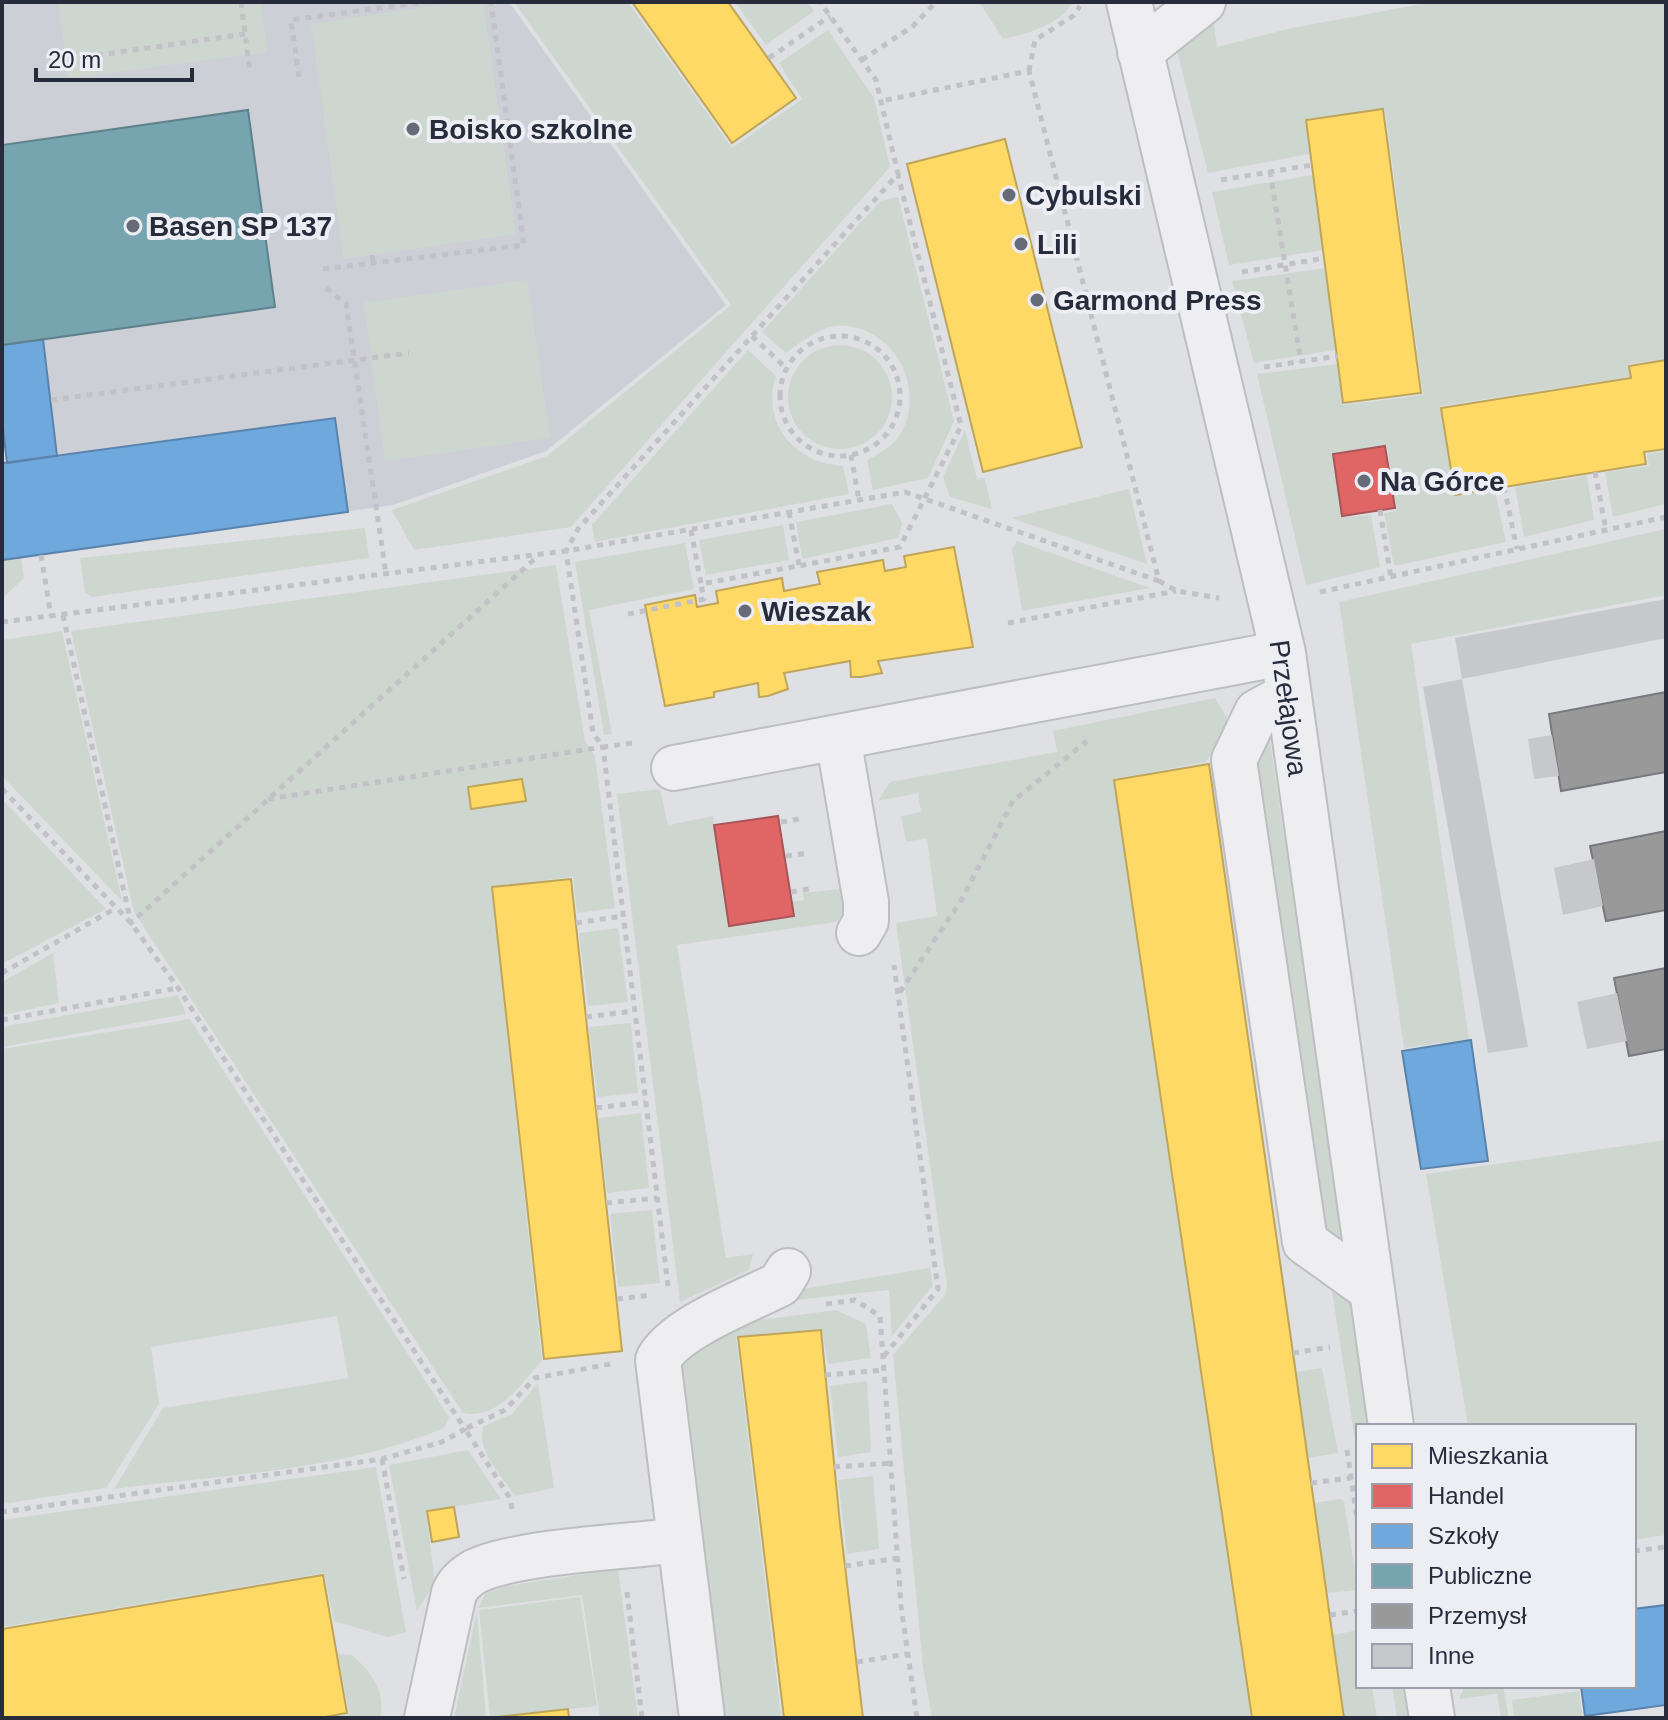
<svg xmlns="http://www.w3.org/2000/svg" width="1668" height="1720" viewBox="0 0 1668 1720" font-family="Helvetica,sans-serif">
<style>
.built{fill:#cdcfd7}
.green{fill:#ced7cf}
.homes{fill:#ffd966;stroke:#bea559;stroke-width:2}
.shops{fill:#e06666;stroke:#a85559;stroke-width:2}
.schools{fill:#6fa8dc;stroke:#5983ac;stroke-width:2}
.public{fill:#76a5af;stroke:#5e818c;stroke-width:2}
.industry{fill:#999;stroke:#77787d;stroke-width:2}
.building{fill:#c7c8cc}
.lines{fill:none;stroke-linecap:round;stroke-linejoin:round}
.minor-casing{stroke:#bdbec2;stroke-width:48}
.path{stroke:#c1c1c7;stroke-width:5;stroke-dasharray:6 6;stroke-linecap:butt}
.minor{stroke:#eeeef1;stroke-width:44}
.poi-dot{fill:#676b77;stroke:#eceef4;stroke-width:3}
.labels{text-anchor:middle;stroke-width:8;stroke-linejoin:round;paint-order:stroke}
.poi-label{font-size:28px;font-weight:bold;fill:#272c3c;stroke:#eceef4;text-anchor:start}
.street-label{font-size:28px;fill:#272c3c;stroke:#eceef4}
</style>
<rect width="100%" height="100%" fill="#dfe0e4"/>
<path class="built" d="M2,2H509L726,305L546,451L393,505L2,560V463L7,462L2,420Z"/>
<path class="green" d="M58,2H261L267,52L69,78Z
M459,2H483L516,234L344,259L311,24Z
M514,2H628L732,148L802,99L779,63L828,30L874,98L890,167L571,527L414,550L392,510L547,456L731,305Z
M735,2H808L814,11L766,45Z
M979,2H1073C1060,25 1027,34 1003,39Z
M1432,2H1666V359L1628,364L1630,377L1440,406L1454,496L1495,490L1506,542L1394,566L1384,513L1396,511L1387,445L1332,453L1342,517L1371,515L1380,567L1306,585L1257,374L1337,364L1343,405L1423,395L1385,109L1305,119L1309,154L1208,173L1176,47L1212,11L1217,47L1292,28Z
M1312,175L1323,250L1229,265L1212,192Z
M898,197L954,421L928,478L873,490L867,460C877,455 889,448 897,439C923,404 907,351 870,333C860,328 846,324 834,326C815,331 802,341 786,353L762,332L880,201Z
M1325,268L1335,350L1254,363L1232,281Z
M527,280L550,438L385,461L364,303Z
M788 397a52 52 0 1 1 104 0a52 52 0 1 1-104 0Z
M748,350L776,376C760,423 796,464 843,466L849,494L595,542L592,525Z
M965,430L977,479L985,478L992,509L950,497L943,477Z
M1666,451V504L1613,517L1605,472L1649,466L1647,454Z
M1587,476L1594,520L1524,537L1515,487Z
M1129,489L1147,564L1011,518Z
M892,504L902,523L898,538L802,559L796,522Z
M783,525L789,560L706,575L699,540Z
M365,528L369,558L92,597L85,593L80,558Z
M1666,529V595L1411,644L1469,1039L1404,1048L1339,602Z
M1017,541L1150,588L1022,611L1012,549Z
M685,543L694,589L589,610L612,734L604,735L575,562Z
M21,557L24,578L2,599V560Z
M556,565L585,741L595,756L615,908L577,913L573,877L491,886L542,1361C520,1384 499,1420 463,1413L134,912L71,631Z
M62,631L122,901L2,776V640Z
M1215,698L1229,721L1206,762L1113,779L1251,1718H932L923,1667L893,1355L945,1295L947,1286L896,923L937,916L927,838L906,842L901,816L921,812L918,793L878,801L890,782L1057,752L1053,731Z
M1269,735L1347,1256L1329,1247L1253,765Z
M660,789L668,825L713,816L729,926L794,916L792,902L804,900L803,893L849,888L853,902L836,922L677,945L726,1258L753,1254L749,1270L680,1302L617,794Z
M2,799L106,909L2,964Z
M618,928L628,1002L588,1006L579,933Z
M53,953L59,1003L2,1015V982Z
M178,995L186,1014L2,1047V1027Z
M190,1019L449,1417L444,1428C343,1471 222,1475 114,1489L163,1408L348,1378L337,1316L151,1347L159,1404L106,1488L2,1504V1049Z
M631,1023L638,1093L597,1097L589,1027Z
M641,1113L649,1188L607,1193L598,1118Z
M1666,1140V1535L1634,1540V1426H1468L1426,1174Z
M652,1210L660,1283L618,1287L610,1214Z
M930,1268L933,1285L892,1336L889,1290L777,1302L808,1288Z
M1332,1291L1351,1302L1369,1426H1358V1460Z
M836,1310L866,1324L871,1358L828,1364L822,1329L736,1336L781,1716L719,1718L677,1361L744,1322Z
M1322,1368L1338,1453L1307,1458L1295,1372Z
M867,1381L871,1452L838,1457L830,1386Z
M538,1383L554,1488L515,1496C503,1478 474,1448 484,1426L512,1414Z
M468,1450L501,1499L426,1511L435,1583L417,1611L389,1465Z
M376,1467L406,1632L388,1637L334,1621L324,1573L2,1627V1520Z
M873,1476L879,1549L847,1554L838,1480Z
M1341,1499L1344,1501L1358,1590L1326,1593L1314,1503Z
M618,1569L638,1718H600L582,1595L478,1608L486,1593L506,1586Z
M580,1597L597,1706L490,1717L479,1610Z
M477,1611L486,1718H454Z
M1358,1630V1686H1372L1377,1718H1344L1333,1635Z
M338,1654L352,1655C372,1673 386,1691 380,1718H333L349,1714Z
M1392,1686H1407L1411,1718H1397Z
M1465,1686H1503L1509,1718H1501L1497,1694L1459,1699Z
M1579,1691L1583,1718H1514L1512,1700Z"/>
<path class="homes" d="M632,2H728L796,98L732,143Z
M1383,109L1421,393L1343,403L1306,120Z
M1005,139L1082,447L983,472L907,164Z
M1666,360V449L1644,452L1646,464L1455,495L1441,408L1631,378L1629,366Z
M954,547L973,647L878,661L882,673L861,677H851L850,661L784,673L788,689L768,696L759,697L758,683L714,692V697L665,706L645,605L695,595L697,607L718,603L716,591L782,578L784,591L820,584L817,572L883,560L885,571L906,567L904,556Z
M1209,764L1293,1353L1344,1718H1252L1114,780Z
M522,779L526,801L471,809L468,787Z
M571,879L622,1351L544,1359L492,887Z
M821,1330L840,1524L863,1718H784L738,1337Z
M454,1507L459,1537L432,1542L427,1511Z
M323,1575L347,1713L320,1718H2V1629Z
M568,1709L569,1718H489Z"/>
<path class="shops" d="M1385,446L1395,508L1342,516L1333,454Z
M778,816L794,916L729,926L714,825Z"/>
<path class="schools" d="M43,339L57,456L7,463L2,420V345Z
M335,418L348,512L2,560V463Z
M1471,1040L1488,1161L1421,1169L1402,1051Z
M1666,1605V1705L1585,1716L1581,1686H1634V1609Z"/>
<path class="public" d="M248,110L275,307L2,345V145Z"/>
<path class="industry" d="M1666,692V772L1561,791L1549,714Z
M1666,831V910L1606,921L1590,846Z
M1666,968V1049L1629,1056L1614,978Z"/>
<path class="building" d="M1666,599V638L1462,679L1455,638Z
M1462,679L1528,1047L1488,1053L1423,687Z
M1552,735L1559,776L1534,779L1528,739Z
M1594,859L1603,906L1563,915L1554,868Z
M1617,993L1627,1041L1587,1049L1577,1002Z"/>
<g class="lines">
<defs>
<path id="minor" d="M1129,2L1283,653L1391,1426
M1140,52L1203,2
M1288,695L1257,712L1234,760L1305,1242L1372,1290
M838,737L866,902V921L859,933
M674,768L1283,653
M1427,1686L1432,1718
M427,1718L454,1593C458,1584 467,1576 476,1571C519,1551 628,1547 680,1540
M702,1718L658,1360C674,1328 747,1301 780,1284L788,1271"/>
</defs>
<use href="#minor" class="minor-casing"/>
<path class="path" d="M241,2L250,72
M85,57L245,34
M769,58L830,16
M862,60L913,26L936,2
M1029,71L1035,40L1073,16L1080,6
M299,77L291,20L424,2
M1270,171L1301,362
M1221,180L1312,165
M372,255L373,263
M323,269L524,245L491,2
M1242,272L1325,258
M326,288L346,304L386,574
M752,336L787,369
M780 396a60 60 0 1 1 120 0a60 60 0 1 1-120 0Z
M1264,367L1338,356
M51,400L409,353
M851,455L859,500
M1595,472L1606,530
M1504,487L1517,549
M1380,510L1391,578
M789,512L799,565
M691,530L701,584L900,547L961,426L898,175
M41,555L51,616
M1159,581L1177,591L1219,598
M1320,592L1666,517
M628,614L704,599L701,584
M63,615L131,923L538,556
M2,622L566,551L905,492L1159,581L1029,71L881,101
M1008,623L1176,591
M632,743L603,747L593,733L566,551L578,529L898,174L876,80L820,2
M2,789L131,923L178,988L465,1429L442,1442L382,1459L2,1512
M268,799L603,747L668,1286
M781,822L804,818
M786,856L809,853
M791,892L814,888
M576,923L623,916
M2,973L116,908
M900,992L962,899L1013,801L1087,741
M586,1017L634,1011
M2,1020L178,988
M596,1108L645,1102
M606,1203L657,1198
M617,1299L651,1295
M826,1304L855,1300L880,1316L901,1606L917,1718
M1293,1353L1330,1347
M884,1356L938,1289L894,965
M825,1375L885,1370
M1347,1450L1358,1525
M382,1459L404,1579
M834,1467L892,1463
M1311,1483L1351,1478
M512,1509L510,1498L465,1429L505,1410L535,1378L610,1364
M1634,1551L1666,1547
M845,1566L900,1558
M627,1592L642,1718
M1330,1615L1358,1611
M857,1662L907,1654"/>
<use href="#minor" class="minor"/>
</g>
<g class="poi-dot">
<circle cx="413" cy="129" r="8"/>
<circle cx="1009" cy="195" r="8"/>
<circle cx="133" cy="226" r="8"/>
<circle cx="1021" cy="244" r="8"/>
<circle cx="1037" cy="300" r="8"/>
<circle cx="1364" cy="481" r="8"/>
<circle cx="745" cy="611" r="8"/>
</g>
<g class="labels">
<g class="poi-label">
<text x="429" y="139">Boisko szkolne</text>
<text x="1025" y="205">Cybulski</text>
<text x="149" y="236">Basen SP 137</text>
<text x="1037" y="254">Lili</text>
<text x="1053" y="310">Garmond Press</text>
<text x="1380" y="491">Na Górce</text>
<text x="761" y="621">Wieszak</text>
</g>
<g class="street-label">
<text transform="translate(1289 708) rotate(82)" y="10">Przełajowa</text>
</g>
</g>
<rect width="1668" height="1720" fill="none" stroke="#272c3c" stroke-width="8"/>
<rect x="1356" y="1424" width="280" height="264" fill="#eceef4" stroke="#9da0aa" stroke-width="2"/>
<rect x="1372" y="1444" width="40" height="24" fill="#ffd966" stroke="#9da0aa" stroke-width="2"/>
<text x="1428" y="1464" font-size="24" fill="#272c3c">Mieszkania</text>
<rect x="1372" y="1484" width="40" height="24" fill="#e06666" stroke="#9da0aa" stroke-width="2"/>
<text x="1428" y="1504" font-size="24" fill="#272c3c">Handel</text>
<rect x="1372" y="1524" width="40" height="24" fill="#6fa8dc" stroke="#9da0aa" stroke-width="2"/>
<text x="1428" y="1544" font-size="24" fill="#272c3c">Szkoły</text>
<rect x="1372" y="1564" width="40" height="24" fill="#76a5af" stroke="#9da0aa" stroke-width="2"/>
<text x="1428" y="1584" font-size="24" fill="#272c3c">Publiczne</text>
<rect x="1372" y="1604" width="40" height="24" fill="#999999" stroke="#9da0aa" stroke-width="2"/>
<text x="1428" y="1624" font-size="24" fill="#272c3c">Przemysł</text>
<rect x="1372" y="1644" width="40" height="24" fill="#c7c8cc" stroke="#9da0aa" stroke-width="2"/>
<text x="1428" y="1664" font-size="24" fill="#272c3c">Inne</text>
<path d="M36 68v12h156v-12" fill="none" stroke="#272c3c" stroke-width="4"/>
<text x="48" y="68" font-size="24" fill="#272c3c" stroke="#eceef4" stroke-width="6" paint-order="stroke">20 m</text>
</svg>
